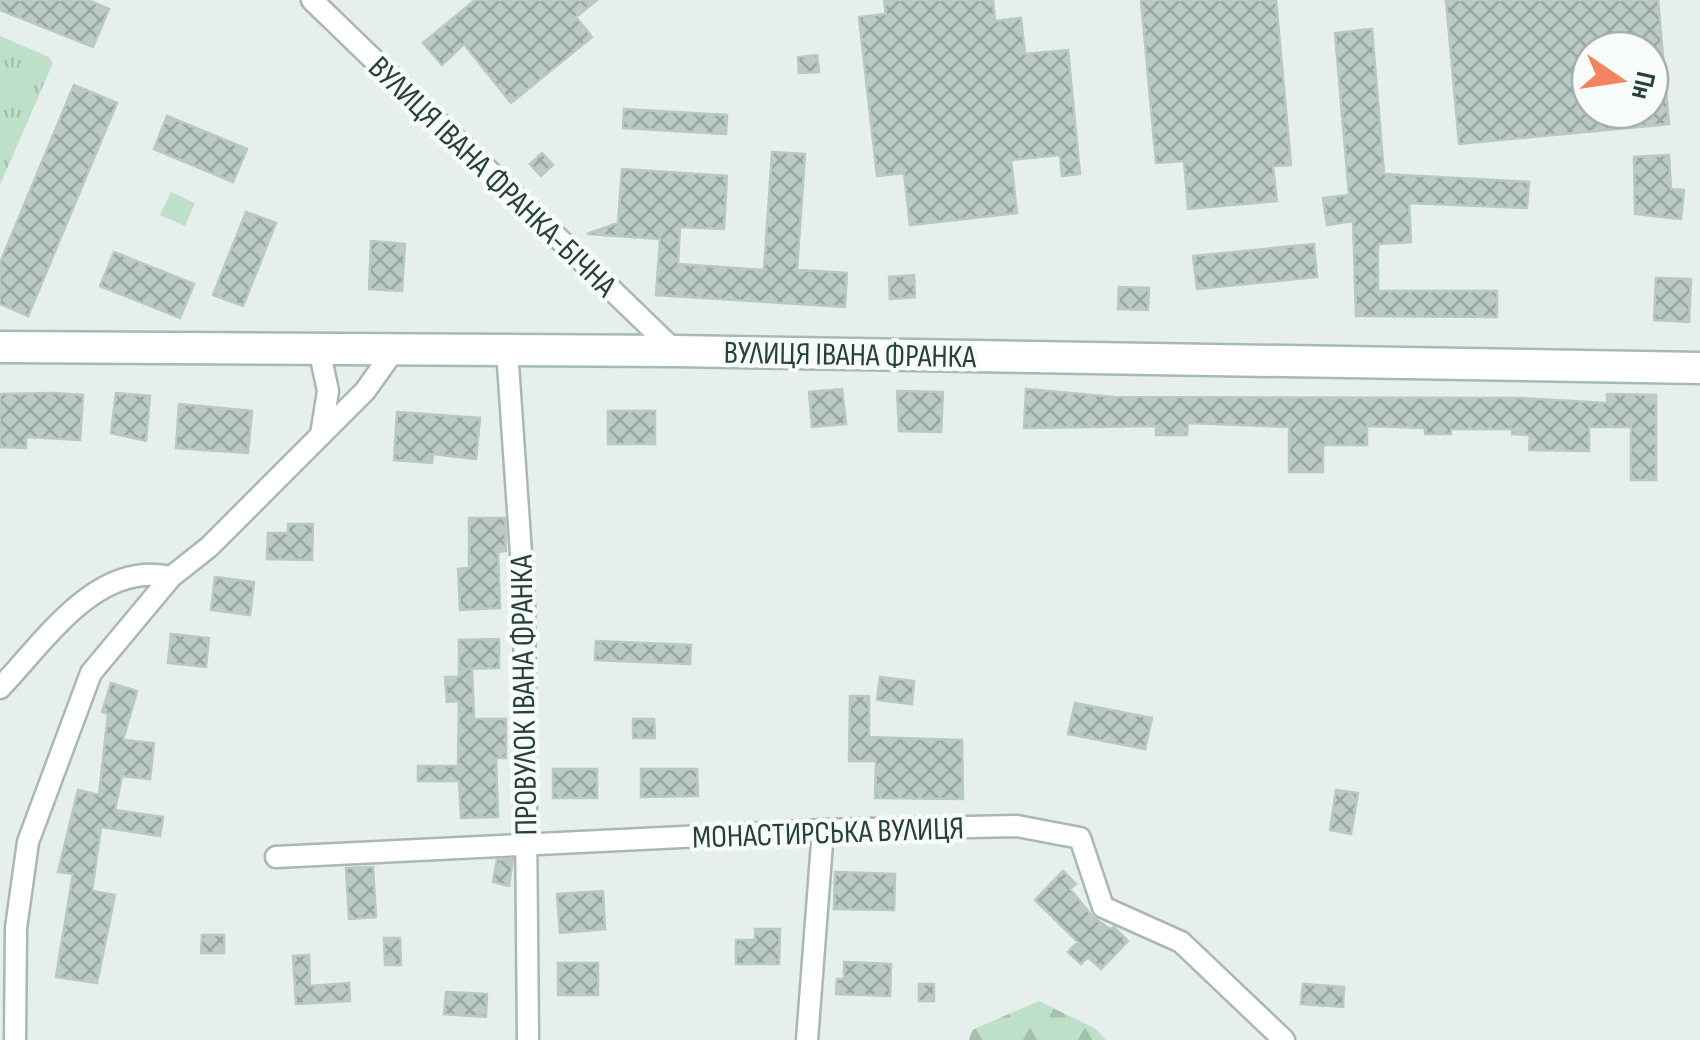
<svg xmlns="http://www.w3.org/2000/svg" width="1700" height="1040" viewBox="0 0 1700 1040" font-family="'Sofia Sans Condensed',sans-serif">
<style>
.grass{fill:url(#grass-tufts)}
.forest{fill:url(#forest-firs)}
.green{fill:#bfe0c8}
.building{fill:url(#building-cross-hatch);stroke:#b8c9c2;stroke-width:2.5;fill-rule:evenodd}
.lines{fill:none;stroke-linecap:round;stroke-linejoin:round}
.street-casing{stroke:#a8b8b2;stroke-width:25}
.secondary-casing{stroke:#a4bbb3;stroke-width:35}
.street{stroke:#fff;stroke-width:20}
.secondary{stroke:#fff;stroke-width:30}
.labels{text-anchor:middle;stroke-width:9;stroke-linejoin:round;paint-order:stroke}
.street-label{font-size:32px;fill:#24423a;stroke:#f7fbf9}
</style>
<defs>
<pattern id="grass-tufts" width="24" height="20" patternUnits="userSpaceOnUse" patternTransform="scale(2.5)"><rect width="24" height="20" fill="#bfe0c8"/><path d="M3 7l-1-3M5 7V3M7 7l1-3M15 17l-1-3M17 17v-4M19 17l1-3" fill="none" stroke="#a4c1ad"/></pattern>
<pattern id="forest-firs" width="22" height="20" patternUnits="userSpaceOnUse" patternTransform="scale(2.5)"><rect width="22" height="20" fill="#bfe0c8"/><path d="M5 1l3.5 6h-7zM16 11l3.5 6h-7z" fill="#a4c1ad"/></pattern>
<pattern id="building-cross-hatch" width="8" height="8" patternUnits="userSpaceOnUse" patternTransform="scale(2.5)"><rect width="8" height="8" fill="#bbcac4"/><path d="M0 0l8 8M0 8l8-8" fill="none" stroke="#98a6a0"/></pattern>
</defs>
<rect width="100%" height="100%" fill="#e6efeb"/>
<path class="grass" d="M0,36L49,57L53,63L0,185Z"/>
<path class="forest" d="M1039,1001L1096,1029L1106,1040H969L972,1030Z"/>
<path class="green" d="M171,192L195,203L185,226L160,215Z"/>
<path class="building" d="M0,0H88L109,9L93,47L0,10Z
M475,0H597L576,17L592,37L511,103L464,44L442,65L423,43Z
M884,0H993L995,21L1021,18L1025,54L1068,50L1080,174L1062,176L1060,155L1011,160L1017,213L910,225L904,173L877,176L859,17L886,14Z
M1141,0H1276L1291,165L1273,166L1277,201L1188,209L1184,161L1156,163Z
M1446,0H1658L1669,124L1459,144ZM1590,50H1650V110H1590Z
M1372,29L1384,174L1529,182L1527,208L1409,203L1411,242L1378,244V291H1497V317L1356,316L1353,221L1327,225L1323,198L1349,195L1335,33Z
M817,55L819,72L799,73L798,57Z
M74,85L117,103L28,316L0,304V263Z
M624,109L727,115L726,134L623,128Z
M167,116L247,149L233,182L154,149Z
M772,152L805,154L797,270L847,273L845,307L656,295L660,239L587,234L618,223L622,169L727,176L724,229L680,227L678,264L764,270Z
M542,153L553,165L541,176L530,164Z
M1669,155L1671,189L1684,190L1681,219L1635,214L1634,157Z
M246,212L276,223L243,306L213,295Z
M371,241L405,244L402,291L369,289Z
M1314,244L1317,277L1197,289L1193,256Z
M114,252L194,284L180,318L100,286Z
M914,275L915,297L890,299L889,277Z
M1656,278L1691,279L1689,322L1654,320Z
M1119,287L1149,288L1148,310L1118,309Z
M842,389L846,424L812,427L809,392Z
M1026,389L1114,397L1519,398L1607,403V394L1656,395V480H1631V427H1589V451L1529,450L1530,435L1512,434V429H1451V434H1425V428L1367,426V445H1323V472H1289V427L1188,423L1187,435H1156V426L1024,428Z
M897,391L943,392L941,432L899,431Z
M52,393L83,395L80,440L26,437V448L0,447V394Z
M116,393L150,396L146,441L111,433Z
M179,404L252,411L248,453L176,448Z
M608,411H655V444H608Z
M397,412L480,418L476,459L433,454L432,463L394,460Z
M469,518H505L506,551L498,552L500,608L460,610L458,569L469,568Z
M288,524H313L312,560L267,559L268,533H288Z
M215,577L254,582L250,615L211,610Z
M171,634L209,638L206,667L168,663Z
M499,639V668L459,669V640Z
M596,641L691,645L690,664L595,660Z
M459,669H472L474,719H506V758H496L498,817L461,818L459,781H418V766H458L459,701L447,702L445,677H459Z
M880,677L914,681L912,704L877,700Z
M111,683L137,691L123,740L154,743L150,779L122,776L115,810L163,817L160,836L101,827L92,891L115,895L97,983L56,977L73,874L58,872L78,790L99,795L108,714L102,712Z
M850,696H869V737L962,740L963,799L875,798L876,761H849Z
M1075,703L1152,718L1145,749L1068,734Z
M633,719H654L655,738H633Z
M553,769H597V798H553Z
M641,769H697L698,796L641,797Z
M1336,790L1358,793L1351,834L1330,830Z
M513,859L509,886L493,882L497,860Z
M373,867L376,917L349,919L346,868Z
M1063,871L1076,884L1070,889L1093,917L1110,929L1114,927L1128,941L1101,969L1088,957L1081,964L1068,952L1078,942L1035,900Z
M835,872L895,874L894,910L834,909Z
M603,891L605,929L560,933L557,894Z
M755,929H780L779,964H736V940H755Z
M202,935H224V953H201Z
M384,938H400L401,965H385Z
M309,955L310,986L349,983L350,1001L296,1004L293,956Z
M844,962L891,964L890,996L836,994L837,979H844Z
M558,963H598V995H558Z
M919,984H934V1001H919Z
M1303,984L1344,987L1343,1007L1301,1004Z
M446,992L487,994L486,1017L444,1014Z"/>
<g class="lines">
<defs>
<path id="street" d="M312,0L675,351
M319,349L328,391L321,435
M507,350L524,597L528,1040
M0,688C46,640 97,560 171,577
M276,857L823,830L1017,826L1080,838L1103,907L1181,942L1284,1040
M15,1040L16,928L28,842L91,673L171,577L209,547L365,391L395,349
M807,1040L823,830"/>
<path id="secondary" d="M0,347L675,351L1700,368"/>
</defs>
<use href="#street" class="street-casing"/>
<use href="#secondary" class="secondary-casing"/>
<use href="#street" class="street"/>
<use href="#secondary" class="secondary"/>
</g>
<g class="labels">
<g class="street-label">
<text transform="translate(493 176) rotate(44)" y="11">ВУЛИЦЯ ІВАНА ФРАНКА-БІЧНА</text>
<text transform="translate(850 354) rotate(1)" y="11">ВУЛИЦЯ ІВАНА ФРАНКА</text>
<text transform="translate(523 695) rotate(-91)" y="11">ПРОВУЛОК ІВАНА ФРАНКА</text>
<text transform="translate(828 832) rotate(-2)" y="11">МОНАСТИРСЬКА ВУЛИЦЯ</text>
</g>
</g>
<g transform="translate(1620 80) rotate(103)"><circle r="48" fill="#f7fbf9" stroke="#a3b1ad" stroke-width="2.5"/>
<path d="M0-8L18 38L0 25L-18 38Z" fill="#f4845f"/>
<text y="-15" font-size="28" font-weight="bold" text-anchor="middle" fill="#24423a">Пн</text>
</g>
</svg>
